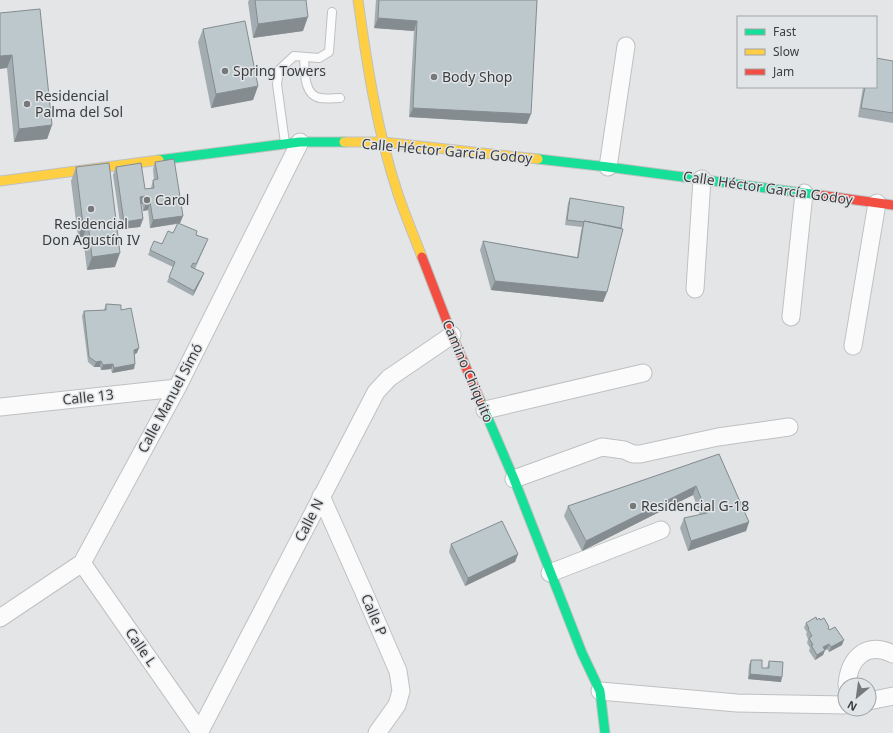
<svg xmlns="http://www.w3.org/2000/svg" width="893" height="733" viewBox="0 0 893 733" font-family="'Noto Sans',sans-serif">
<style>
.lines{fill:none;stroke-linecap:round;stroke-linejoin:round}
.lane-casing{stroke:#bfc0c2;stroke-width:10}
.street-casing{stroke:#bfc0c2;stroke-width:19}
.fast-casing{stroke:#bfc0c2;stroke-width:11}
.slow-casing{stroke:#bfc0c2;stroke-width:11}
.jam-casing{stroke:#bfc0c2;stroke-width:11}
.lane{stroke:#fbfbfb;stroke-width:8}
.street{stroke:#fbfbfb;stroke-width:17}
.fast{stroke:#16e098;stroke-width:9}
.slow{stroke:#ffcf43;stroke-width:9}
.jam{stroke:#f24e42;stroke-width:9}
.wall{fill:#a3acb0}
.shaded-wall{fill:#848c90}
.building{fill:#bdc8cd;stroke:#848c90}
.poi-dot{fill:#767879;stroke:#e2e5e8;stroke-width:1.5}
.labels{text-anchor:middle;stroke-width:3;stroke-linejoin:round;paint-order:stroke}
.poi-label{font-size:14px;fill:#3c3d3e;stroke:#e2e5e8;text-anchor:start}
.street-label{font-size:14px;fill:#3c3d3e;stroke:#e2e5e8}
</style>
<rect width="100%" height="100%" fill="#e3e5e7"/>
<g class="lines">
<defs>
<path id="lane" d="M304,57C305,70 303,95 320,98C326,99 334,98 340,98
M285,143L277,84L279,70L294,56L319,58L329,52L332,12"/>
<path id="street" d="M608,167L626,46
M695,289L702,179
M791,317L804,193
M853,346L877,203
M0,407L177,388
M485,410L643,373
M514,479L602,447L624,450L633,454H640L718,437L789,427
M321,496L362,588L398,671L401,691L397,705L377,733
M82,563L200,732
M550,573L661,530
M0,618L82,563L177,388L300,142
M847,685C849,658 866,641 893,654
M600,691L737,703L845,705
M869,701L893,696
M199,733L376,392L389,378L452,335"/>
<path id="fast" d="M538,159L608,167L819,195
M159,160L300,142H344
M480,400L514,479L582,653L600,691L605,733"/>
<path id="slow" d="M358,0C367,65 377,131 398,194C405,215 414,236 422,257
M344,142H383L538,159
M0,181L159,160"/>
<path id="jam" d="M819,195L893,205
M422,257L452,335L480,400"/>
</defs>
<use href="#lane" class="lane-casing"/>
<use href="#street" class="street-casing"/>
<use href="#fast" class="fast-casing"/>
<use href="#slow" class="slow-casing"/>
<use href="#jam" class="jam-casing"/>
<use href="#lane" class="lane"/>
<use href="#street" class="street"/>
<use href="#fast" class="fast"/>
<use href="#slow" class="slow"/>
<use href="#jam" class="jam"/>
</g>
<path class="wall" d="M249,0H255L303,31L253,38L248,2Z
M376,0H537L527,124L409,117L414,31L374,28Z
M0,13L52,125L47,139L14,142L7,68Z
M203,29L258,86L253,100L211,108L198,42Z
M893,61V123L858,117L863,87H876Z
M155,162L183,216L180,223L179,224L196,235L206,244L195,269L204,273L202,278L193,296L167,282L173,267L148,255L154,241L162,244L173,233L177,224L150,228L148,210L143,211L142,204H141L143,219L140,227L121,229L113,175L116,167L145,189L151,188L153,180H154L153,169Z
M76,167L115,267L87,270L83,237H78L71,181Z
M570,198L624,207L607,292L603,302L491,290L480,250L483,241L577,257L581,231L582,227L565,225L568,203Z
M106,304L121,310L137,353L135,354L134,369L112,373L111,369L101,370L100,367H94L88,362L82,316L84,311L104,310Z
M719,454L749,522L746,531L688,551L680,528L684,518L700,515L693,495L582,551L564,516L568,506Z
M451,544L518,554L515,562L465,586L449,552Z
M817,620H820L829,627V629L842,645L829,652L827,649L825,650L823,655L815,660L809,651L810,648L807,643L808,639L806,634L807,632L804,628L806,623Z
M751,660L762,668H767L769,661L781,682L748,679L749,665Z"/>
<path class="shaded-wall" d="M308,17L303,31L253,38L258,24Z
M378,18L417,21L414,31L374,28Z
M12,55L7,68L0,69V56Z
M258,86L253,100L211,108L216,94Z
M413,108L531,114L527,124L409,117Z
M52,125L47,139L14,142L19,129Z
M145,196L142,204L137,205L140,197Z
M150,202L148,210L143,211L146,203Z
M183,216L180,223L150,228L153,220Z
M143,219L140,227L121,229L124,222Z
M88,223L83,237H78L83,224Z
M120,253L115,267L87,270L92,257Z
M204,273L202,278L193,296L194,291Z
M495,281L607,292L603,302L491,290Z
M139,348L137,353L132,355L134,350Z
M101,361L100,367H94L96,362Z
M113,364L111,369L101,370L103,365Z
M135,364L134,369L112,373L114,368Z
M696,486L693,495L582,551L586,541Z
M749,522L746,531L688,551L691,541Z
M518,554L515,562L465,586L468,578Z
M844,640L842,645L829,652L831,647Z
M829,644L827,649L821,652L823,647Z
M825,650L823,655L815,660L817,655Z
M750,674L782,677L781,682L748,679Z"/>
<path class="building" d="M255,0H306L308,17L258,24Z
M379,0H537L531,114L413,108L417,21L378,18Z
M40,9L52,125L19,129L12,55L0,56V13Z
M245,21L258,86L216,94L203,29Z
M876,58L893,61V113L861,108L865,87H876Z
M174,159L183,216L153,220L150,202L146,203L145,196L140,197L143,219L124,222L116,167L141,163L145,189L154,188L153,180L158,179L155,162Z
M109,163L120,253L92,257L88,223L83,224L76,167Z
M570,198L624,207L621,228L584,221V222L567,220Z
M584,221L623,229L607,292L495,281L483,241L578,258Z
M178,223L197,231L196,235L208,239L196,264L193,263L191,267L204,273L194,291L169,277L175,262L150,250L154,241L162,244L168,231L173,233Z
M106,304L121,305V310L131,308L139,348L134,350L135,364L114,368L113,364L103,365L101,361L96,362L89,357L84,311L106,310Z
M719,454L749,522L691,541L684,518L707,513L696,486L586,541L568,506Z
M502,521L518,554L468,578L451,544Z
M816,617L817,620L819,618L820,620L824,618L829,627L828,628L829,630L835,627L844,640L831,647L829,644L823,647L825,650L817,655L811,645H813L809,638L812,636L808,629L809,628L806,623Z
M751,660H762V668H769V661L783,662L782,677L750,674Z"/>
<g class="poi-dot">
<circle cx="225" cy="71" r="4"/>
<circle cx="434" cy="77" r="4"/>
<circle cx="27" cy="104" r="4"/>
<circle cx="147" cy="200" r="4"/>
<circle cx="91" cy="209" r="4"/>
<circle cx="633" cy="506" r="4"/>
</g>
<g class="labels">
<g class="poi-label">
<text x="233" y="76">Spring Towers</text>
<text x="442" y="82">Body Shop</text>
<text x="35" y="101">Residencial<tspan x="35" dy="16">Palma del Sol</tspan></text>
<text x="155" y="205">Carol</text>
<text x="91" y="229" text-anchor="middle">Residencial<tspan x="91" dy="16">Don Agustín IV</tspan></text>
<text x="641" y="511">Residencial G-18</text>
</g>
<g class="street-label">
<text transform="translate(447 151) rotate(5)" y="5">Calle Héctor García Godoy</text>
<text transform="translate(768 188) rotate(8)" y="5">Calle Héctor García Godoy</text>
<text transform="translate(468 371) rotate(67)" y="5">Camino Chiquito</text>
<text transform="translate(88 397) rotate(-6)" y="5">Calle 13</text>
<text transform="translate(170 398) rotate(-62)" y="5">Calle Manuel Simó</text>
<text transform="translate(309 520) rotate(-63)" y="5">Calle N</text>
<text transform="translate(374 615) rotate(67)" y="5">Calle P</text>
<text transform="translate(141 647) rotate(55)" y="5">Calle L</text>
</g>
</g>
<rect x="737" y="16" width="140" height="72" fill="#e2e5e8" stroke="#a0a2a4"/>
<rect x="745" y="29" width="20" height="6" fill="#16e098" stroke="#a0a2a4"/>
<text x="773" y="36" font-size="12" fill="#3c3d3e">Fast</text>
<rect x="745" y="49" width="20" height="6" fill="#ffcf43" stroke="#a0a2a4"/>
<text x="773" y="56" font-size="12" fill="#3c3d3e">Slow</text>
<rect x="745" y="69" width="20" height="6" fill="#f24e42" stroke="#a0a2a4"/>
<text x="773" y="76" font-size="12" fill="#3c3d3e">Jam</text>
<g transform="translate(857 697) rotate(209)"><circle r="19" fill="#e2e5e8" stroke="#a0a2a4"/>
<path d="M0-3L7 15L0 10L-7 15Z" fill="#767879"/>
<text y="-6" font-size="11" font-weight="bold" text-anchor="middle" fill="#3c3d3e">N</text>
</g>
</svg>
